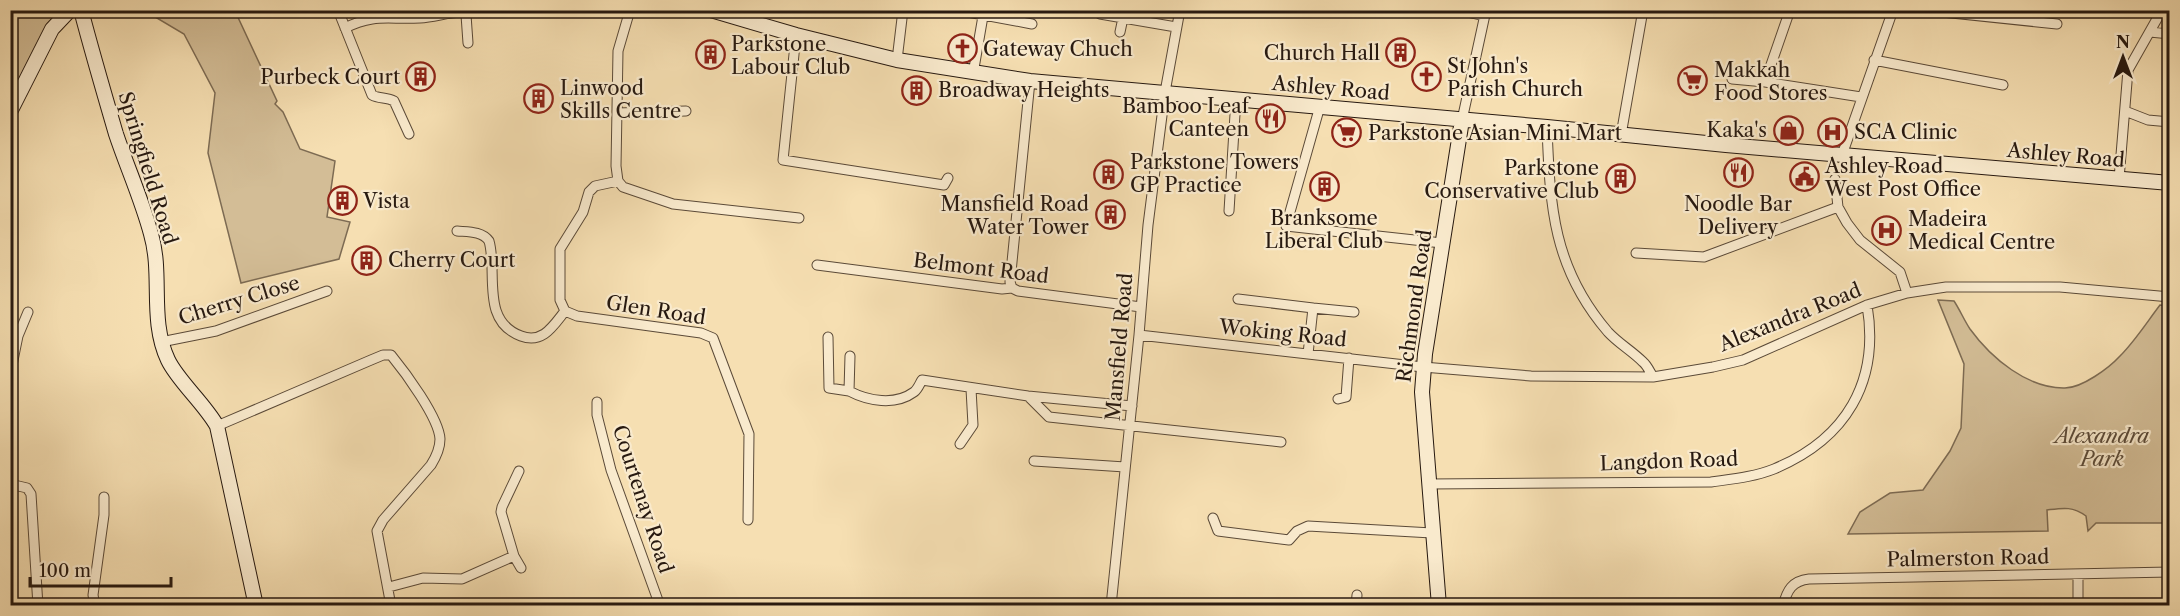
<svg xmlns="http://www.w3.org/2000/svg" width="2180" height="616" viewBox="0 0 2180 616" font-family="'Libre Caslon Text',serif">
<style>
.green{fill:#d3bd96;stroke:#7d6b53;stroke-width:1.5}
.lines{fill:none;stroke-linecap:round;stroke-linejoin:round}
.street-casing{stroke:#5b4a38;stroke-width:11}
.secondary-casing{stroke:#271910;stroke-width:16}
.street{stroke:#f9eacd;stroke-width:9}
.secondary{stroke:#f9eacd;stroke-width:14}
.labels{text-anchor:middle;stroke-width:4.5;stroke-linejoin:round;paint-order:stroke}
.poi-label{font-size:20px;fill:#271910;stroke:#f9eacd;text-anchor:start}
.street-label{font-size:20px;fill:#271910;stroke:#f9eacd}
.park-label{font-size:20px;font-style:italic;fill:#5b4a38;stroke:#f9eacd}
</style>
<rect width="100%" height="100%" fill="#f6dfb2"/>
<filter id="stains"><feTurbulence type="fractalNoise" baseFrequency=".00333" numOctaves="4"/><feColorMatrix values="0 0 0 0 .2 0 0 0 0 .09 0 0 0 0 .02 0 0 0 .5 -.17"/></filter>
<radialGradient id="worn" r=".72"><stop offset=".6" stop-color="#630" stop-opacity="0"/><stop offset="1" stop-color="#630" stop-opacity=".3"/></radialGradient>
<path class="green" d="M11,11H70L11,112Z
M145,11H235L277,101L275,104L283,112L300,149L335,161L327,217L350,222L339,259L241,283L208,153L215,93L184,34Z
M1938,300L1954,301C1960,310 1964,320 1970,329C1991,358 2028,389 2065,388C2082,388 2109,368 2120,356C2135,341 2147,322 2160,305L2169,306V523H2096L2088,531L2086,516C2072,506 2063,508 2047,510L2048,531L1848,534L1860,512L1890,493L1923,490L1950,451L1961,428L1964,364Z"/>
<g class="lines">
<defs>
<path id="street" d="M338,10L372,95C379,99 387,97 394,101L409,134
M630,10L618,51L616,166L618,181L623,187L673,204L799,218
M957,10L1032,24
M1458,10L1485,16
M1923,10L2057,24
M1100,14L1176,27
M345,28C375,13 389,20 420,18C435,17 449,12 463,12L466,15L468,43
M1120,32L1123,18
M2150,32L2170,34
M796,35L783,160L944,185L948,178
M897,60L903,10
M1874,60L2003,85
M973,74L983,16
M1732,79L1765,82L1861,97
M1765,82L1790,10
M1320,106L1286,226L1442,243
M2125,111L2148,120L2170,122
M617,113L686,111
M1462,120L1486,10
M1547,127C1550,207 1553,268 1608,332C1618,343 1632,351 1643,362C1647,365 1650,372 1653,377
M1621,135L1643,10
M1842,155L1893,10
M1835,179L1838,207L1847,223L1860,240L1900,272L1907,293
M2119,179L2128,70L2162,10
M618,181L595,186L589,192L583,212L560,249V300L565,311L577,316L701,333L713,338L749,434L748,520
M1229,211L1236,98
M457,231C468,232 482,231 489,241C498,272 480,321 521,336C543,344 553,326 565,311
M1636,253L1704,257L1838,207
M817,265L1002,289L1012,288L1018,291L1141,307
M1012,288L1010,282L1030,81
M1238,299L1313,308L1308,354
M1313,308L1354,312
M1139,335L1423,367L1531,376L1653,377L1713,367L1743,360L1867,305L1907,293L1946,287H2060L2170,297
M828,337L829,388L849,391L850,356
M161,342L216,331L327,291
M10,375L18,336L28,312
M849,391C868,401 895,406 914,392C918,389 920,383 922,380L1028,396L1132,406
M1028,396L1049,417L1281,442
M1338,399L1346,397L1349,358
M597,402V415L611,470L660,606
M217,426L371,360L383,355H391C405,372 439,418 440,439C440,449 436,457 431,465L383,520L377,531L391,606
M960,444L973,425L971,389
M1034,461L1125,467
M10,484L27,488L31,494L38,606
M1429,484L1711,482C1732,479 1754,477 1774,469C1846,439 1880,382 1867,305
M1213,518L1218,531L1289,540L1297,531L1308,526L1432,533
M514,556L521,568
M2078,574V606
M389,587L423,578L462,579L514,556L501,512L502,507L519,471
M95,606L93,595L104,515V497
M1111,606L1139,335L1148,225L1165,92L1180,10
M1356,606L1357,595
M1783,606C1787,590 1792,581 1809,579L2170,572"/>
<path id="secondary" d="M81,10C92,52 104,93 116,134C127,167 142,200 151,234C163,275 149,320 168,360C178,381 204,403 217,426L256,606
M711,10L796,35L897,60L1030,81L1547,127L1726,145L2170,183
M10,112L52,29L70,10
M1439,606L1422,392L1425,354L1462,120"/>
</defs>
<use href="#street" class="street-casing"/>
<use href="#secondary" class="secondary-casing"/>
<use href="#street" class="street"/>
<use href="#secondary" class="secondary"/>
</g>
<defs>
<symbol id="church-ring" viewBox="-11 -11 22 22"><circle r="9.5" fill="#f9eacd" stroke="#8f2418" stroke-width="1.5"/><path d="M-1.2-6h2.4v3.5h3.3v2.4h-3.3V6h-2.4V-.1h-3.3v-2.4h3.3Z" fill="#8f2418"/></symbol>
<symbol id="building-ring" viewBox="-11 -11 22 22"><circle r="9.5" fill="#f9eacd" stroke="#8f2418" stroke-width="1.5"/><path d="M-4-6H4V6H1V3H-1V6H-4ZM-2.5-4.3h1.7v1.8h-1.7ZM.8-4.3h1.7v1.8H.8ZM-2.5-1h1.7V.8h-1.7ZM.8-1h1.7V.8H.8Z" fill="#8f2418"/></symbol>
<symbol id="supermarket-ring" viewBox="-11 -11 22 22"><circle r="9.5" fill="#f9eacd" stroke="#8f2418" stroke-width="1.5"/><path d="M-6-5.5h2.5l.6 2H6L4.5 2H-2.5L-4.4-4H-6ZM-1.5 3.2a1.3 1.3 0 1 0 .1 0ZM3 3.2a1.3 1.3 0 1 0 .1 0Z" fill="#8f2418"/></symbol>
<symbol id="restaurant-ring" viewBox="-11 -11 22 22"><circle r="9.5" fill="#f9eacd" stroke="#8f2418" stroke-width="1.5"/><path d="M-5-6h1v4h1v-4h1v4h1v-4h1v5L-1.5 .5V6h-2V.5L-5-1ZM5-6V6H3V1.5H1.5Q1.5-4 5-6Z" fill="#8f2418"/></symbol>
<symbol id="shop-ring" viewBox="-11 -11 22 22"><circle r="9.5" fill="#f9eacd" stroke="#8f2418" stroke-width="1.5"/><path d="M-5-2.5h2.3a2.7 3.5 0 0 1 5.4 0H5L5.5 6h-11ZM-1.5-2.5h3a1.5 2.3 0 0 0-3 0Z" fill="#8f2418"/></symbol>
<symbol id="hospital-ring" viewBox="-11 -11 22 22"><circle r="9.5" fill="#f9eacd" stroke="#8f2418" stroke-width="1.5"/><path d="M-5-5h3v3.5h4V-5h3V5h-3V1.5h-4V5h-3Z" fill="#8f2418"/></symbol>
<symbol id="civic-ring" viewBox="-11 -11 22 22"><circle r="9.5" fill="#f9eacd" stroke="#8f2418" stroke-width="1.5"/><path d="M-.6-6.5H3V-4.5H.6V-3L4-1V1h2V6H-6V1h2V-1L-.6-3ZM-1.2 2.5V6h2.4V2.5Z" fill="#8f2418"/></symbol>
</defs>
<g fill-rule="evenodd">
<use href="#church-ring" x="946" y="32" width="33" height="33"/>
<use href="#building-ring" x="1384" y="36" width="33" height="33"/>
<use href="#building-ring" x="694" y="38" width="33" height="33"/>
<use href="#building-ring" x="404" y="60" width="33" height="33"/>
<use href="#church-ring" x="1410" y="60" width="33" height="33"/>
<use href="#supermarket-ring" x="1676" y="64" width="33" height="33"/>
<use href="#building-ring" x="900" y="74" width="33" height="33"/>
<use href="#building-ring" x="522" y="82" width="33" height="33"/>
<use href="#restaurant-ring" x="1254" y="102" width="33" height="33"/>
<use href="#shop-ring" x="1772" y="114" width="33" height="33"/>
<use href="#hospital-ring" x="1816" y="116" width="33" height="33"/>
<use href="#supermarket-ring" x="1330" y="116" width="33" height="33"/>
<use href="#restaurant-ring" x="1722" y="156" width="33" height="33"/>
<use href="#building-ring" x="1092" y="158" width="33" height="33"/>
<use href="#civic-ring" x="1788" y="160" width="33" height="33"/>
<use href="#building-ring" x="1604" y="162" width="33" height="33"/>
<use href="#building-ring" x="1308" y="170" width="33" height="33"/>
<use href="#building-ring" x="326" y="184" width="33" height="33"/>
<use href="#building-ring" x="1094" y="198" width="33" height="33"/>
<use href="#hospital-ring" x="1870" y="214" width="33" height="33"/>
<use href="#building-ring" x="350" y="244" width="33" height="33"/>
</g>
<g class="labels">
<g class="poi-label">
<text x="731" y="51">Parkstone<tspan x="731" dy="23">Labour Club</tspan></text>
<text x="983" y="56">Gateway Chuch</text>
<text x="1380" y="60" text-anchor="end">Church Hall</text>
<text x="1447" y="73">St John's<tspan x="1447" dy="23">Parish Church</tspan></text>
<text x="1714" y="77">Makkah<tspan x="1714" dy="23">Food Stores</tspan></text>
<text x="400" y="84" text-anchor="end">Purbeck Court</text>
<text x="560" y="95">Linwood<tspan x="560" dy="23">Skills Centre</tspan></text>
<text x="938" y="97">Broadway Heights</text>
<text x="1249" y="113" text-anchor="end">Bamboo Leaf<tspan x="1249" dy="23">Canteen</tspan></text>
<text x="1767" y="137" text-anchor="end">Kaka's</text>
<text x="1854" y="139">SCA Clinic</text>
<text x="1368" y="140">Parkstone Asian Mini Mart</text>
<text x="1130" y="169">Parkstone Towers<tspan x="1130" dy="23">GP Practice</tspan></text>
<text x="1825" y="173">Ashley Road<tspan x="1825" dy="23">West Post Office</tspan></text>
<text x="1599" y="175" text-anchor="end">Parkstone<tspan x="1599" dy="23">Conservative Club</tspan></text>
<text x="363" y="208">Vista</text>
<text x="1089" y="211" text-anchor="end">Mansfield Road<tspan x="1089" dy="23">Water Tower</tspan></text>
<text x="1738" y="211" text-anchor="middle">Noodle Bar<tspan x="1738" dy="23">Delivery</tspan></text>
<text x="1324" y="225" text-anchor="middle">Branksome<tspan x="1324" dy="23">Liberal Club</tspan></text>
<text x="1908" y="226">Madeira<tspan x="1908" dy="23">Medical Centre</tspan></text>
<text x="388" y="267">Cherry Court</text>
</g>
<g class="street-label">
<text transform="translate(1331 88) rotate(5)" y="7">Ashley Road</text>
<text transform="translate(2066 155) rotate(5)" y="7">Ashley Road</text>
<text transform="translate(148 168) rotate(73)" y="7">Springfield Road</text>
<text transform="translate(981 268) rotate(7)" y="7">Belmont Road</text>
<text transform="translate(239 300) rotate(-17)" y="7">Cherry Close</text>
<text transform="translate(1414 306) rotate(-82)" y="7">Richmond Road</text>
<text transform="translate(656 310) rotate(9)" y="7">Glen Road</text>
<text transform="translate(1790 317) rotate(-22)" y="7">Alexandra Road</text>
<text transform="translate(1283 333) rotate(6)" y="7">Woking Road</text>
<text transform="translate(1119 347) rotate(-85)" y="7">Mansfield Road</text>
<text transform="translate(1669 461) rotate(-2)" y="7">Langdon Road</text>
<text transform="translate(643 499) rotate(72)" y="7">Courtenay Road</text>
<text transform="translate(1968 558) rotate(-1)" y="7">Palmerston Road</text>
</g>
<g class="park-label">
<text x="2102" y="443">Alexandra<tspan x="2102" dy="23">Park</tspan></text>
</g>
</g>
<rect width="2180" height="616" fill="none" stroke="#f6dfb2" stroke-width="36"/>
<rect x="12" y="12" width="2156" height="592" fill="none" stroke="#271910" stroke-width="3"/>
<rect x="18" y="18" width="2144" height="580" fill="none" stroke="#271910" stroke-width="1.5"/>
<g transform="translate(2123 57)" stroke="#f9eacd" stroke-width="4.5" paint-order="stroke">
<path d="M0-4.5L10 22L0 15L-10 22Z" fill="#271910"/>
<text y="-9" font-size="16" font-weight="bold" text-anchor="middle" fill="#271910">N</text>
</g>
<path d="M30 577v9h141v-9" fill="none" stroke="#271910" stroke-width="3"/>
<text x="39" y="577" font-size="18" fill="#271910" stroke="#f9eacd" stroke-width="4.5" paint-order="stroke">100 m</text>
<rect width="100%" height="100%" filter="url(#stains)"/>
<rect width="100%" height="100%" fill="url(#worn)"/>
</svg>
